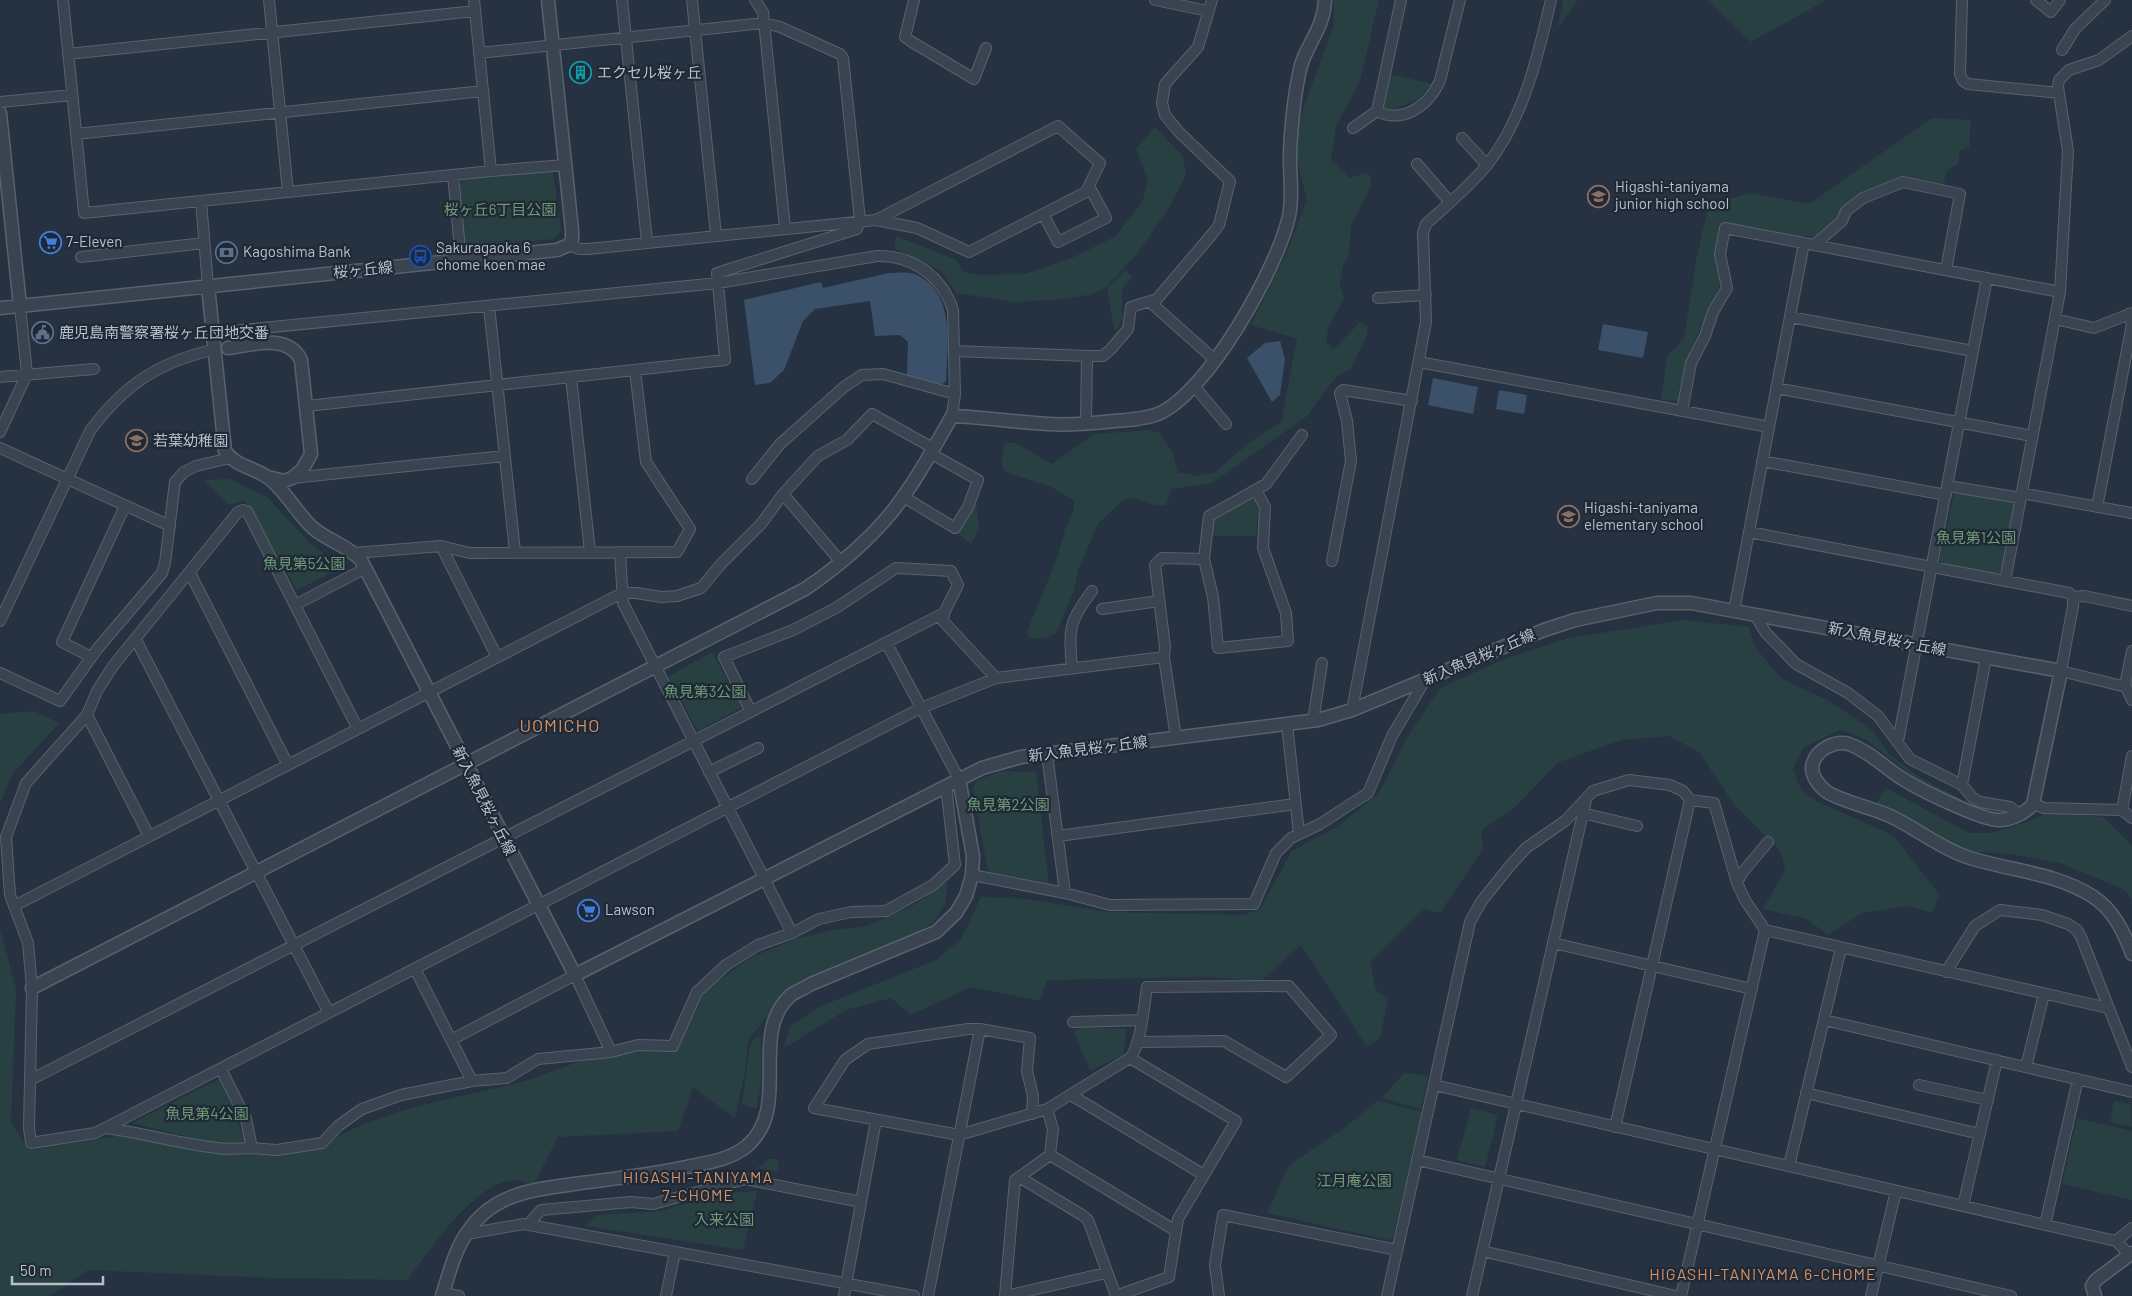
<svg xmlns="http://www.w3.org/2000/svg" width="2132" height="1296" viewBox="0 0 2132 1296" font-family="Barlow,'Noto Sans JP',sans-serif">
<style>
.green{fill:#284041}
.water{fill:#3b5169}
.lines{fill:none;stroke-linecap:round;stroke-linejoin:round}
.minor-casing{stroke:#58626e;stroke-width:12}
.tertiary-casing{stroke:#58626e;stroke-width:15}
.minor{stroke:#3a4450;stroke-width:10}
.tertiary{stroke:#3a4450;stroke-width:12}
.labels{text-anchor:middle;stroke-width:4.5;stroke-linejoin:round;paint-order:stroke}
.poi-label{font-size:15px;fill:#b7bfcb;stroke:#1f2936;text-anchor:start}
.park-label{font-size:15px;fill:#6e9b76;stroke:#1f2936}
.street-label{font-size:15px;fill:#b7bfcb;stroke:#1f2936}
.neighbourhood-label{font-size:16px;letter-spacing:1px;fill:#d59267;stroke:#1f2936}
.quarter-label{font-size:18px;letter-spacing:1px;fill:#d59267;stroke:#1f2936}
</style>
<rect width="100%" height="100%" fill="#263241"/>
<path class="green" d="M1334,0H1379L1360,81L1336,126L1331,160L1350,178L1364,173L1370,175L1371,185L1351,226L1349,256L1343,266L1340,285L1344,299L1328,328L1326,341L1333,350L1360,322L1368,327L1366,338L1350,369L1335,378L1306,417L1212,483L1172,489L1166,505L1157,506L1133,498L1122,501L1098,524L1078,570L1074,590L1056,633L1046,638H1029L1027,633L1031,622L1057,558L1065,529L1074,510V500L1051,487L1005,472L1001,464L1005,443H1015L1052,464L1094,434L1150,430L1160,433L1173,453L1178,473L1192,474L1193,476L1214,473L1250,442L1281,422L1297,339L1251,325L1286,255L1307,199L1295,153L1298,123L1333,27Z
M1563,0H1578L1558,28Z
M1707,0H1826L1751,42Z
M1390,74L1432,84L1417,100L1388,111L1382,106Z
M1932,118L1971,120L1969,147L1960,151L1958,164L1947,170L1943,185L1904,178L1839,217L1820,236H1797L1723,223L1715,250L1720,285L1690,351L1680,401L1661,400L1667,356L1684,339L1697,255L1709,204L1751,193L1809,204Z
M1155,127L1183,156L1186,175L1170,206L1137,254L1104,289L1088,295L1063,299L1014,302L956,293L942,272L894,248L896,236L956,260L964,272L981,275L1025,274L1074,257L1116,236L1142,202L1148,181L1136,148Z
M553,171L561,231L553,239L470,248L464,243L458,187L463,180Z
M1125,270L1133,277L1122,289V319L1118,328L1114,330L1107,288Z
M229,479L267,497L309,542L341,568L297,590L245,501L228,505L204,480Z
M1960,491L2009,500L2014,505L2002,572L1995,574L1941,565L1939,561L1954,493Z
M1250,499L1255,500L1258,509L1256,536H1212V521L1215,518Z
M976,501L979,529L971,544L957,533Z
M1683,620L1749,627L1755,647L1781,678L1829,701L1859,721L1873,731L1890,755L1918,776L1963,800L1955,804L1914,777L1865,739L1840,730L1803,748L1793,769L1801,790L1816,801L1893,835L1939,894L1933,913L1906,906L1862,913L1828,935L1807,919L1763,909L1785,870L1781,852L1733,803L1699,752L1669,736L1622,740L1559,762L1515,807L1481,831L1483,849L1440,913L1424,909L1370,963L1376,990L1388,999L1380,1038L1367,1047L1301,945L1260,982L1213,977L1047,980L1040,1001L971,987L911,1015L891,998L846,1010L784,1048L790,1026L821,1006L936,960L961,939L981,897L1027,899L1107,912L1244,915L1260,909L1292,851L1337,827L1379,793L1406,739L1440,688L1507,658L1569,638Z
M712,652L742,707L698,731L668,677Z
M34,711L59,723L11,776L0,804V714Z
M1012,771L1036,772L1049,885L988,872L973,788L976,781L998,772Z
M1886,788L1969,833H1992L2036,819L2045,812L2103,817L2132,846V900L2125,890L2060,863L2009,854L1962,851L1877,803L1881,794Z
M947,882L946,902L934,922L902,943L848,961L791,986L748,1040L745,1072L735,1118L693,1087L678,1131L558,1137L533,1186C529,1184 523,1180 519,1180C479,1175 429,1252 407,1280L275,1278L88,1270L50,1296H0V928L16,989L11,1123L29,1150L131,1134L214,1154H277L334,1135L335,1138C394,1106 460,1098 525,1081C543,1076 560,1067 579,1062C610,1053 641,1049 673,1049L705,991L750,958L795,939L833,930L866,926L912,906Z
M1086,1027L1126,1029L1124,1054L1090,1071L1074,1031Z
M761,1036V1083L756,1109L742,1104L750,1047L754,1039Z
M1404,1073L1428,1076L1421,1109L1382,1098Z
M221,1078L247,1145L204,1141L132,1123Z
M1377,1101L1422,1112L1393,1237L1388,1240L1267,1213L1289,1165L1347,1126Z
M2114,1101L2131,1104L2132,1127L2110,1122Z
M1471,1108L1498,1115L1485,1167L1457,1160Z
M2077,1118L2132,1131V1200L2062,1184Z
M769,1159H777L779,1168L776,1172L757,1168Z
M757,1191L743,1250L584,1226L596,1215L661,1211L722,1193Z"/>
<path class="water" d="M889,273C897,273 910,271 917,275C956,294 947,346 946,381L941,385L907,375L908,342L900,335L875,336L870,301L815,309L803,321L784,370L770,383L755,385L744,300L821,282L823,288Z
M1603,324L1648,332L1643,358L1598,350Z
M1280,341L1285,359L1280,395L1272,402L1247,358L1265,343Z
M1433,378L1478,387L1473,414L1428,405Z
M1499,390L1527,395L1524,414L1496,409Z"/>
<g class="lines">
<defs>
<path id="minor" d="M63,0L84,213L491,171L474,0
M269,0L288,192
M622,0L647,242
M692,0L716,235
M755,0L763,12L785,228
M914,0L905,37L912,42L974,79L986,48
M1155,0L1208,11
M1962,0L1960,74L1963,81L1968,84L2059,93
M2036,0L2051,12L2060,0
M2062,50L2075,29L2105,0
M68,54L475,11
M0,102L72,95
M1377,111L1401,0
M1353,128L1377,111C1402,124 1427,107 1439,83C1442,76 1443,67 1445,60C1450,40 1455,20 1460,0
M76,134L483,91
M1462,138L1487,165
M1417,164L1450,202
M491,171L565,165
M453,175L461,260
M201,201L208,286
M1043,214L1058,242L1106,218L1089,186
M569,245L579,249H588L876,220L917,228L969,252L1086,192L1100,163L1058,126L876,220
M1814,245L1842,221L1846,211L1863,198L1903,182L1960,194L1946,270
M81,257L204,243
M2060,292L2068,151L2058,87L2059,80L2069,70L2099,60L2132,36
M1378,298L1426,295
M1150,302L1215,360
M489,306L515,552
M1790,317L1973,351
M2055,319L2094,328L2132,313
M212,333L718,283L877,256C912,255 942,276 953,310L955,394L952,416
M954,351L1087,356L1086,423
M1087,356H1103L1111,349L1128,329L1131,307L1157,299L1213,233L1219,225L1230,181L1179,132L1165,115L1162,103L1165,84L1198,47L1212,0
M1419,362L1769,427
M0,377L94,369
M571,377L590,552
M1194,386L1226,424
M1776,388L2032,436
M307,406L725,360L717,273L857,229L860,220L843,58L840,54L780,27L764,23L479,53
M1682,411L1691,363L1705,336L1713,312L1727,288L1720,254L1725,228L2060,292L2005,581
M0,432L27,374L20,306
M0,448L170,526
M1762,461L1946,495
M292,478L504,456
M752,479L780,444L844,387L862,375L883,374L955,394
M1948,486L2021,498
M1256,490L1265,507L1263,548L1286,613L1288,641L1218,648L1213,597L1204,559L1209,516L1266,484L1302,435
M2021,493L2132,513
M783,494L841,562
M902,496L955,528L968,507L978,480L930,453
M2097,507L2132,324L2128,314
M1749,532L2069,593L2073,597V606L2061,671L2126,687
M441,546L497,657
M620,552L623,603L792,933
M354,553L441,546L469,553L677,552L690,529L646,462L635,370
M1332,561L1351,461L1347,421L1340,393L1343,390L1412,401
M190,573L288,765
M2073,597L2084,596L2132,606
M295,605L366,568
M1102,609L1159,601
M1734,611L1804,243
M1755,615L1766,633L1796,664L1848,693L1878,716L1910,759L1962,785L1972,797L1980,802L2010,807L2019,814
M0,621L90,431C123,386 158,362 213,350
M136,640L329,1013
M886,642L959,779
M2132,651L2125,685L2132,700
M91,657L62,642L125,506
M1072,668C1069,629 1068,623 1092,591
M0,673L60,701L98,648L162,573L165,563L175,482L184,472L196,466L230,458
M1352,710L1426,322L1423,233L1426,224C1447,205 1469,187 1487,165C1523,120 1538,56 1551,0
M751,712L724,657L793,630L836,608L896,568L951,571L958,585L944,613L943,621L996,678
M87,715L149,836
M1313,721L1322,663
M1287,724L1299,834
M358,729L247,511L243,510L238,512L113,666L97,691L87,715L26,783L6,837L10,895L28,943L32,988L29,1128L31,1143L95,1133L105,1128L921,708L996,678L1164,657
M1176,738L1164,657L1165,647L1155,565L1162,558L1204,559
M1898,741L1987,278
M1047,754L1065,893
M709,772L758,748
M1962,785L1986,658
M1690,800L1714,803L1737,883L1745,900L1765,930L2108,1008
M2033,804L2044,808L2122,810L2132,818
M2122,810L2132,756
M1582,813L1637,826
M1058,836L1295,804
M972,875L1065,893L1110,905L1254,904L1276,853L1291,838L1320,824L1368,793L1392,736L1425,680
M1737,883L1742,873L1768,842
M14,906L622,593H636L662,597L677,596L701,588L721,564L761,524L783,494L818,456L847,440L872,414L933,448
M1553,943L1752,989
M415,969L472,1081
M1946,972L1975,926L2000,910L2042,915L2068,924L2077,930L2081,937L2132,1067
M1824,1020L2132,1092
M1073,1022L1141,1020
M451,1040L575,975L611,1052L638,1045L673,1046L697,992L726,965L758,945L792,933L819,919L851,912L886,911L933,885L955,865L946,786
M2026,1067L2044,994
M221,1069L246,1119L252,1148L277,1150L322,1143L338,1126L362,1109L401,1095L472,1081L507,1078L538,1059L611,1052
M30,1080L944,613
M1434,1085L2116,1241L2132,1228
M1919,1085L1988,1100
M1806,1093L1980,1134
M1071,1095L1204,1175
M1032,1114L1033,1096L1027,1071L1030,1038L980,1029H968L868,1044L845,1060L814,1108L959,1135L1047,1109
M106,1128C144,1133 180,1144 217,1148C229,1150 241,1148 252,1148
M1050,1155L1176,1231
M1417,1160L2011,1296
M1789,1166L1841,948
M1019,1177L1082,1215L1088,1220L1116,1296
M1963,1206L1997,1060
M528,1225L541,1210L631,1202L653,1204L745,1179L861,1202
M2045,1225L2078,1079
M466,1234L524,1224L914,1296
M2116,1241L2130,1255
M1482,1251L1676,1296
M443,1293L459,1296
M666,1296L675,1252
M844,1296L876,1120
M928,1296L980,1029
M1005,1296L1015,1180L1050,1155L1053,1129L1047,1109L1130,1058C1141,1046 1144,1005 1147,987L1289,986L1331,1035L1286,1077L1224,1041L1137,1042
M1006,1296L1106,1273
M1116,1296L1169,1277L1178,1219L1236,1121L1130,1058
M1219,1296L1215,1265L1223,1215L1397,1250
M1387,1296L1470,922L1481,902L1509,867L1526,848L1565,821L1593,791L1629,780L1670,785L1683,791L1690,800L1615,1127
M1472,1296L1586,800
M1681,1296L1765,930
M1871,1296L1896,1191"/>
<path id="tertiary" d="M0,113L20,306
M208,286L225,451C235,466 253,467 267,477C284,488 297,514 313,528C328,541 347,545 361,560L575,975L982,768L1021,757L1318,720L1352,710L1544,630L1575,620L1657,603H1691L1734,611L2061,671L2033,804C2027,812 2011,820 2000,820C1983,821 1923,791 1906,781C1887,770 1871,752 1849,744C1836,740 1817,749 1813,763C1809,774 1819,786 1827,792C1841,801 1873,808 1890,816C1916,828 1940,848 1967,857C2009,871 2054,872 2092,896C2113,909 2124,932 2132,954
M0,308L557,250L569,245L572,240V230L548,0
M228,348C251,345 288,333 301,360L311,454L302,470L292,478L284,481L268,477
M32,988L805,589C836,568 867,542 891,513C915,483 933,449 952,416C980,417 1007,421 1035,423C1060,426 1088,424 1114,421C1129,420 1144,419 1158,414C1208,393 1278,267 1289,216C1293,197 1290,179 1290,160C1290,135 1294,98 1299,74C1303,47 1324,31 1325,0
M442,1296C449,1274 455,1248 469,1230C476,1220 486,1210 497,1204C520,1190 548,1188 574,1184C611,1179 649,1175 686,1167C706,1163 730,1160 747,1146C793,1106 747,1034 791,995C797,991 805,988 811,984L936,932L956,913L966,896L972,875L973,856L959,779
M2095,1296L2092,1286L2096,1280L2132,1253"/>
</defs>
<use href="#minor" class="minor-casing"/>
<use href="#tertiary" class="tertiary-casing"/>
<use href="#minor" class="minor"/>
<use href="#tertiary" class="tertiary"/>
</g>
<defs>
<symbol id="building-ring" viewBox="-11 -11 22 22"><circle r="9.5" fill="#1f2936" stroke="#0f9aa8" stroke-width="1.5"/><path d="M-4-6H4V6H1V3H-1V6H-4ZM-2.5-4.3h1.7v1.8h-1.7ZM.8-4.3h1.7v1.8H.8ZM-2.5-1h1.7V.8h-1.7ZM.8-1h1.7V.8H.8Z" fill="#0f9aa8"/></symbol>
<symbol id="school-ring" viewBox="-11 -11 22 22"><circle r="9.5" fill="#1f2936" stroke="#8d6e63" stroke-width="1.5"/><path d="M0-5L7-2L0 1L-7-2ZM-4 1L0 2.5L4 1V4Q0 6-4 4Z" fill="#8d6e63"/></symbol>
<symbol id="supermarket-ring" viewBox="-11 -11 22 22"><circle r="9.5" fill="#1f2936" stroke="#3f7fe0" stroke-width="1.5"/><path d="M-6-5.5h2.5l.6 2H6L4.5 2H-2.5L-4.4-4H-6ZM-1.5 3.2a1.3 1.3 0 1 0 .1 0ZM3 3.2a1.3 1.3 0 1 0 .1 0Z" fill="#3f7fe0"/></symbol>
<symbol id="bank-ring" viewBox="-11 -11 22 22"><circle r="9.5" fill="#1f2936" stroke="#5c6f8a" stroke-width="1.5"/><path d="M-6-4H6V4H-6ZM0-2.3a2.3 2.3 0 1 0 0 4.6a2.3 2.3 0 1 0 0-4.6Z" fill="#5c6f8a"/></symbol>
<symbol id="bus-ring" viewBox="-11 -11 22 22"><circle r="9.5" fill="#1f2936" stroke="#1a4fb4" stroke-width="1.5"/><path d="M-5-6H5V4H4V6H2V4H-2V6H-4V4H-5ZM-3.5-4V0h7V-4ZM-3.5 1.2v1.5H-2V1.2ZM2 1.2v1.5H3.5V1.2Z" fill="#1a4fb4"/></symbol>
<symbol id="civic-ring" viewBox="-11 -11 22 22"><circle r="9.5" fill="#1f2936" stroke="#5c6f8a" stroke-width="1.5"/><path d="M-.6-6.5H3V-4.5H.6V-3L4-1V1h2V6H-6V1h2V-1L-.6-3ZM-1.2 2.5V6h2.4V2.5Z" fill="#5c6f8a"/></symbol>
</defs>
<g fill-rule="evenodd">
<use href="#building-ring" x="568" y="60" width="25" height="25"/>
<use href="#school-ring" x="1586" y="184" width="25" height="25"/>
<use href="#supermarket-ring" x="38" y="230" width="25" height="25"/>
<use href="#bank-ring" x="214" y="240" width="25" height="25"/>
<use href="#bus-ring" x="408" y="244" width="25" height="25"/>
<use href="#civic-ring" x="30" y="320" width="25" height="25"/>
<use href="#school-ring" x="124" y="428" width="25" height="25"/>
<use href="#school-ring" x="1556" y="504" width="25" height="25"/>
<use href="#supermarket-ring" x="576" y="898" width="25" height="25"/>
</g>
<g class="labels">
<g class="poi-label">
<text x="597" y="78">エクセル桜ヶ丘</text>
<text x="1615" y="192">Higashi-taniyama<tspan x="1615" dy="17">junior high school</tspan></text>
<text x="66" y="247">7-Eleven</text>
<text x="436" y="253">Sakuragaoka 6<tspan x="436" dy="17">chome koen mae</tspan></text>
<text x="243" y="257">Kagoshima Bank</text>
<text x="59" y="338">鹿児島南警察署桜ヶ丘団地交番</text>
<text x="153" y="446">若葉幼稚園</text>
<text x="1584" y="513">Higashi-taniyama<tspan x="1584" dy="17">elementary school</tspan></text>
<text x="605" y="915">Lawson</text>
</g>
<g class="park-label">
<text x="500" y="215">桜ヶ丘6丁目公園</text>
<text x="1976" y="543">魚見第1公園</text>
<text x="304" y="569">魚見第5公園</text>
<text x="705" y="697">魚見第3公園</text>
<text x="1008" y="810">魚見第2公園</text>
<text x="207" y="1119">魚見第4公園</text>
<text x="1354" y="1186">江月庵公園</text>
<text x="724" y="1225">入来公園</text>
</g>
<g class="street-label">
<text transform="translate(363 270) rotate(-6)" y="5">桜ヶ丘線</text>
<text transform="translate(1887 639) rotate(11)" y="5">新入魚見桜ヶ丘線</text>
<text transform="translate(1479 657) rotate(-23)" y="5">新入魚見桜ヶ丘線</text>
<text transform="translate(1088 749) rotate(-7)" y="5">新入魚見桜ヶ丘線</text>
<text transform="translate(484 801) rotate(63)" y="5">新入魚見桜ヶ丘線</text>
</g>
<g class="neighbourhood-label">
<text x="698" y="1183">HIGASHI-TANIYAMA<tspan x="698" dy="18">7-CHOME</tspan></text>
<text x="1763" y="1280">HIGASHI-TANIYAMA 6-CHOME</text>
</g>
<g class="quarter-label">
<text x="560" y="732">UOMICHO</text>
</g>
</g>
<path d="M12 1276v8h91v-8" fill="none" stroke="#b7bfcb" stroke-width="2.5"/>
<text x="20" y="1276" font-size="15" fill="#b7bfcb" stroke="#1f2936" stroke-width="4" paint-order="stroke">50 m</text>
</svg>
